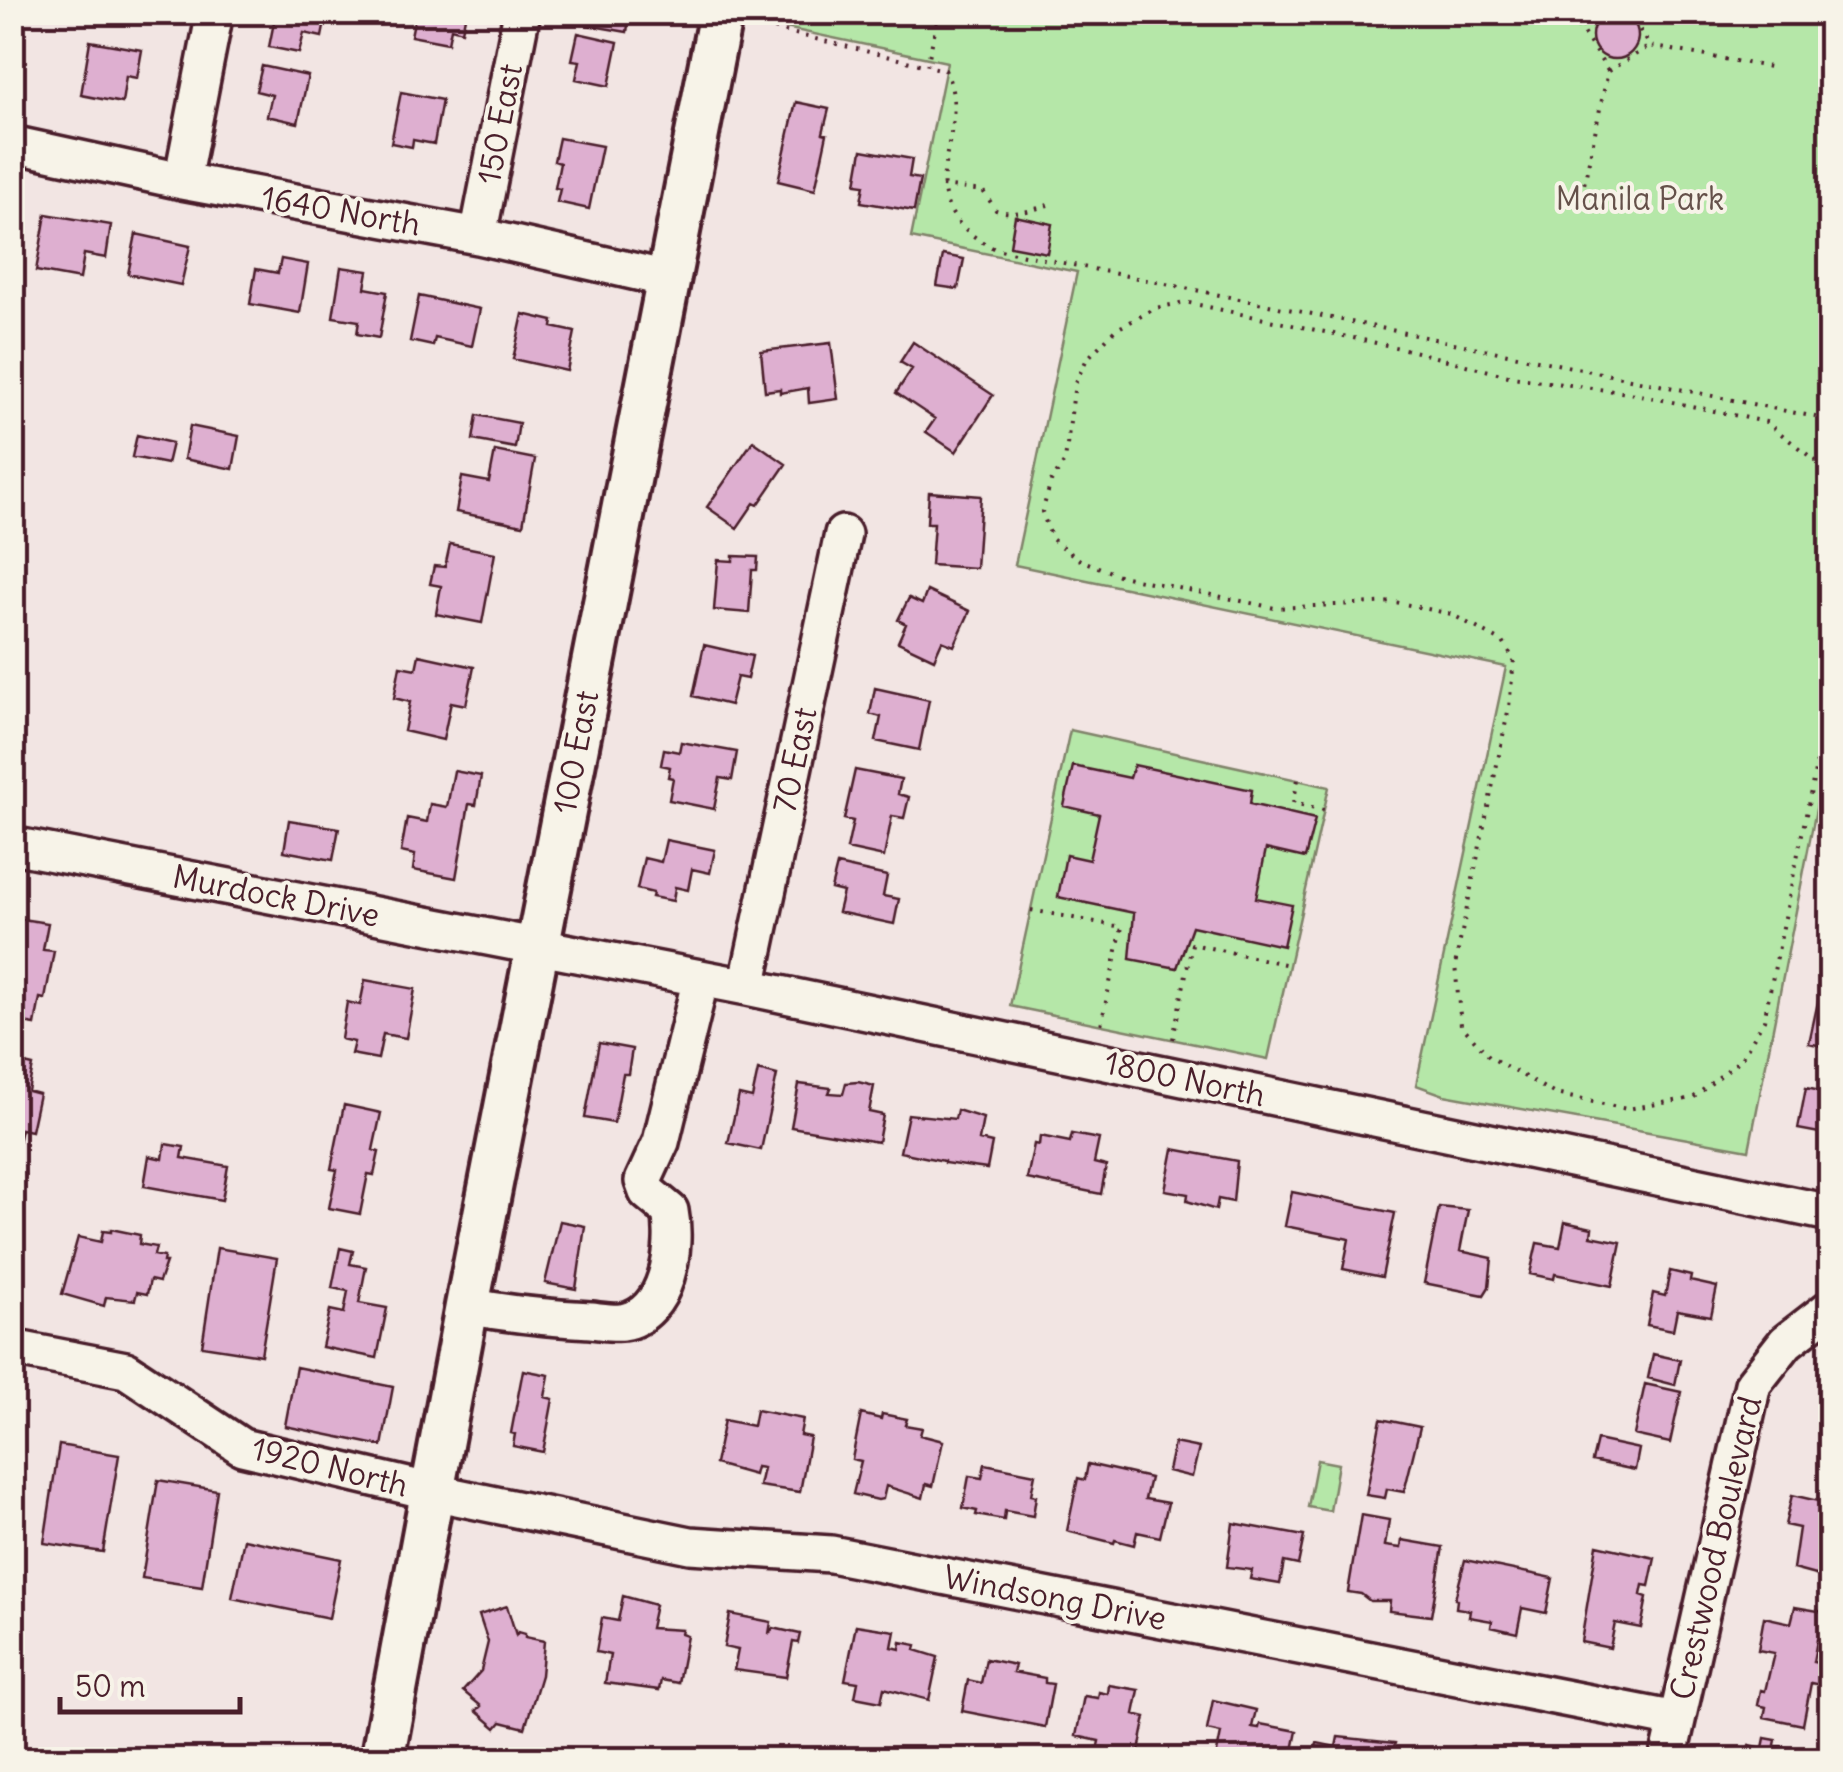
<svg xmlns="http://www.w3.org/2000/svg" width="1843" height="1772" viewBox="0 0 1843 1772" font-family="Delius,sans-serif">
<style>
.green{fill:#b5e7a8;stroke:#80836a;stroke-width:2.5}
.building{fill:#deafd0;stroke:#4a1f2b;stroke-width:2.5}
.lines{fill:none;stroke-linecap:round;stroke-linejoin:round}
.minor-casing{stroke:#4a1f2b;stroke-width:42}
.major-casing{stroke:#4a1f2b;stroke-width:50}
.path{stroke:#4a1f2b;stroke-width:4;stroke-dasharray:2.5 8;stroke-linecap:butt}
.minor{stroke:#f7f3e8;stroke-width:35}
.major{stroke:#f7f3e8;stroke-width:42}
.labels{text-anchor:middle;stroke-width:8;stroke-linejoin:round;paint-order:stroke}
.street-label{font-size:32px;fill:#4a1f2b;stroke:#f7f3e8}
.park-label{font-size:32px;fill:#65514a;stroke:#f7f3e8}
</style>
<rect width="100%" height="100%" fill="#f2e5e3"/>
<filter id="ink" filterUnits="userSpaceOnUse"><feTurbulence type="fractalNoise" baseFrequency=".01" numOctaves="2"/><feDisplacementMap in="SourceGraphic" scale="20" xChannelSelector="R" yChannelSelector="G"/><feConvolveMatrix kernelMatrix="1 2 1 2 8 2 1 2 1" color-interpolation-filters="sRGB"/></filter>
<g filter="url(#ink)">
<path class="green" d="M749,12L1830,13V738L1749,1150L1444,1095L1416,1085L1506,667L1015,565L1077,272L911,238L947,62L747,20Z
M1070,730L1329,787L1268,1059L1010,1006Z
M1317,1460L1338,1464L1330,1511L1308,1507Z"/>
<path class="building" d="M276,12H327L322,37L304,33L299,53L269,47Z
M416,12H466L462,31L451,28L448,43L411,36Z
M583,12H630L627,32L581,24Z
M1592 36a23 23 0 1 1 46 0a23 23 0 1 1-46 0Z
M578,33L618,42L609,86L576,79L580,61L572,60Z
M90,41L142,50L137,78L126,76L122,103L81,95Z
M262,66L308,76L298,123L267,116L272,95L256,91Z
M401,92L442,100L434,144L413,140L412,147L391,143Z
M796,102L829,109L823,133L827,134L815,190L778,181Z
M559,138L602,146L589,209L557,202L560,189L555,188L560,163L554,161Z
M862,150L912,159L909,177L920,179L914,211L861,202L864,185L856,184Z
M46,214L111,225L106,258L84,254L80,279L36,271Z
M1015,216L1052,224L1047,253L1010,246Z
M136,234L190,246L181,285L128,274Z
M943,255L964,259L958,289L937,286Z
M281,259L308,264L300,313L250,304L256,269L278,273Z
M341,267L368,271L365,288L387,292L379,338L357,334L359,321L333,317Z
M419,296L480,309L472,346L435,338L433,346L410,341Z
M523,314L553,321L552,327L575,332L567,371L513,359Z
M913,342L993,395L956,452L926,432L935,419L896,393L912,369L900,362Z
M831,343L838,399L809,403L808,388L780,393V389L765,391L761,351Z
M477,415L519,423L515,448L473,440Z
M190,426L239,436L233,469L184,459Z
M137,435L172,443L167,464L132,457Z
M753,441L786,464L758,505L754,503L737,528L707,507Z
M495,451L535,459L523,525L456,512L462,477L489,482Z
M929,492L981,496L976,568L931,565L934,523H927Z
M450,544L495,553L482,623L436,614L441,586L430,584L434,566L445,567Z
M733,556L758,557L757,570H752L749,613L714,610L718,560L733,561Z
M927,591L970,611L954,646L942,641L934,659L898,642L906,624L898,620L909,598L922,604Z
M704,645L752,656L747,679L737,677L730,705L693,696Z
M419,655L474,667L466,705L451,702L443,740L404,731L410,702L394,698L400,666L416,669Z
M875,688L929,700L919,750L876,741L881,717L870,714Z
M681,742L737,752L732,780L720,778L714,809L669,800L673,778L668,777L670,767L661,765L664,749L679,752Z
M1134,765L1252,790L1250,804L1315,819L1305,858L1266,849L1256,898L1292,905L1283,946L1192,926L1177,968L1130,959L1134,913L1058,897L1066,855L1089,860L1099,814L1064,806L1073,766L1130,778Z
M855,770L901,779L898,794L909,797L904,818L892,816L884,857L847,849L853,821L844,819Z
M454,771L481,776L476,805L469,804L456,878L413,870L415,855L401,852L407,818L427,822L430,804L447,807Z
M289,820L339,828L333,860L284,851Z
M666,840L715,850L710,873L692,869L688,890L675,887L673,901L652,897L653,893L637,889L644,858L661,862Z
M837,865L887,876L883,896L899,899L894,924L838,912L843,892L831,889Z
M15,918L48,923L43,950L54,951L45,999L40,998L35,1025L12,1021Z
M365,980L415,989L406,1038L383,1034L378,1059L351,1054L354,1042L341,1039L347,1002L360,1005Z
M1819,997L1830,999V1048L1809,1043Z
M599,1043L632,1049L628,1074H623L614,1123L585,1118Z
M12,1061L33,1066L28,1091L39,1094L31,1131L21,1129L13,1166Z
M758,1070L777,1075L761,1150L728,1143L739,1095L752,1098Z
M858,1082L874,1086L869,1112L883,1115L878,1142L791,1127L799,1084L831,1088L829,1093L843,1094L846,1083Z
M1806,1088L1830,1093V1135L1798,1129Z
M344,1105L381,1113L373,1150L379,1152L374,1175L368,1174L360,1214L329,1208L337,1170L331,1169Z
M957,1110L983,1118L979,1140L992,1143L987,1169L944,1163V1161L900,1152L908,1114L955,1119Z
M1072,1134L1099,1139L1094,1163L1106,1166L1101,1194L1027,1179L1034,1144L1039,1145L1040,1136L1070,1142Z
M165,1144L184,1147L182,1158L228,1166L222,1200L144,1186L149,1156L163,1159Z
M1173,1149L1237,1161L1233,1202L1218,1199L1216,1210L1187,1201L1188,1194L1165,1190Z
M1292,1192L1395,1213L1382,1277L1343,1269L1349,1239L1285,1226Z
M1439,1207L1468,1210L1460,1251L1492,1258L1489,1287L1484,1295L1424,1283Z
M560,1221L585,1226L576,1289L545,1283Z
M1565,1222L1592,1228L1591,1236L1621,1242L1612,1286L1555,1274L1554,1279L1530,1274L1537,1243L1560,1247Z
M111,1229L140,1235L139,1244L156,1247L154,1255L164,1257L163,1262H166L159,1282L150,1280L147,1294L137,1292L135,1300L106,1297L104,1306L62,1294L78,1237L101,1242L103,1231L111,1232Z
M217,1248L277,1258L261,1355L202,1346Z
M340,1248L353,1251L350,1264L366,1267L359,1303L387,1308L377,1358L322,1347L330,1310L344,1313L348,1291L332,1288Z
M1670,1271L1691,1276L1690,1281L1717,1287L1711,1316L1677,1310L1673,1330L1647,1325L1653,1293L1665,1296Z
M1653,1354L1680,1360L1675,1385L1648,1378Z
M296,1367L393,1387L382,1446L285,1426Z
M523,1370L549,1375L545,1397L553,1399L543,1452L513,1446L515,1434L511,1433Z
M1645,1384L1681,1392L1670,1443L1634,1435Z
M756,1410L803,1419L800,1435L810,1437L800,1492L759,1486L763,1468L756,1467L754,1475L715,1464L724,1420L753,1426Z
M861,1414L881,1419L882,1414L907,1419L905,1425L922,1428L920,1435L943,1441L933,1486L926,1484L923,1498L886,1486L883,1499L878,1500L853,1494L861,1461L852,1459Z
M1381,1419L1420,1427L1404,1492L1387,1489L1385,1498L1366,1495Z
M1597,1440L1639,1449L1635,1470L1592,1461Z
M1174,1443L1199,1448L1192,1477L1168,1471Z
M59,1445L119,1455L103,1552L44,1543Z
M985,1464L1035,1474L1031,1495L1036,1496L1033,1516L1005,1511L1004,1520L976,1515L977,1511L963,1508L969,1476L982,1478Z
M1088,1464L1150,1478L1145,1499L1168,1503L1160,1537L1137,1532L1134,1545L1115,1540L1114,1543L1067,1531L1078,1478L1085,1480Z
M1823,1477L1830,1479V1579L1793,1569L1799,1528L1785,1525L1792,1495L1818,1501Z
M158,1480L217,1490L202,1587L142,1578Z
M1361,1515L1389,1520L1385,1546L1401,1548L1402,1540L1443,1547L1431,1616L1389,1611L1390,1601H1370L1361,1594L1348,1592Z
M1233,1523L1304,1536L1298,1565L1284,1562L1280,1584L1250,1579L1252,1570L1227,1567Z
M244,1539L341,1559L329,1618L232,1598Z
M1597,1545L1655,1558L1649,1586L1643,1585L1641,1595L1647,1597L1641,1628L1615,1623L1610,1648L1581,1642Z
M1465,1560L1553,1578L1546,1613L1522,1608L1517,1633L1491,1627L1492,1621L1469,1617L1470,1610L1456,1608L1457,1600L1455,1599Z
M623,1596L655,1605L650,1628L682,1630L681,1634L687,1636L678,1683L661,1680L659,1690L605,1683L610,1655L596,1652L602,1618L618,1621Z
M507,1606L516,1635L518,1632L525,1634V1637L544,1641L541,1675L525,1728L501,1722L496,1728L476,1711L481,1706L463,1691L481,1671L488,1642L479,1615Z
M1795,1607L1830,1613L1825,1642L1817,1640L1813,1662L1824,1664L1820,1685L1811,1683L1803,1725L1764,1717L1766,1707L1758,1705L1761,1690L1765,1691L1774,1653L1758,1650L1764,1617L1791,1623Z
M730,1614L771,1622L769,1634L773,1628L800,1634L798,1643L793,1642L786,1677L734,1670L738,1650L724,1647Z
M856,1625L895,1631L892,1647L900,1649L901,1642L916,1645L915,1650L938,1657L929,1700L884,1688L881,1702L855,1697L858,1682L845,1680Z
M986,1659L1015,1665L1013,1672L1045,1678V1683L1053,1684L1045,1727L962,1711L968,1680L981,1683Z
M1109,1685L1139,1690L1134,1714L1146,1717L1137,1760H1109L1111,1749L1098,1746L1099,1741L1076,1736L1084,1696L1098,1698L1099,1692L1108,1694Z
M1213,1700L1256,1710L1252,1727L1259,1728L1260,1724L1297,1731L1291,1760L1216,1758L1221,1733L1207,1730Z
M1338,1737L1395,1743L1393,1752L1403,1750L1409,1754L1408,1760H1313L1317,1743L1336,1747Z
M1765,1738L1776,1740L1775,1745L1797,1750V1760H1747L1750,1745L1763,1748Z
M1473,1746L1477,1760H1445L1444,1755Z"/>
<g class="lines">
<defs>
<path id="minor" d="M12,144L182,181L478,236L668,279
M182,181L215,12
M478,236L522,12
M12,845L747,987L1830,1213
M747,987L843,534
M467,1306C509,1314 549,1318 591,1320C601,1321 613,1323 622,1322C668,1315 677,1247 670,1211L647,1192L643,1181L661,1142L701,978
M12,1348L126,1370L242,1447L433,1492L690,1545L831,1554L1676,1720
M1668,1760L1753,1384L1786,1342L1830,1308"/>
<path id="major" d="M382,1760L467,1306L721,12"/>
</defs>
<use href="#minor" class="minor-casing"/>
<use href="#major" class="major-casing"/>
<path class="path" d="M939,12L927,66L945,70C979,137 894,197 995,249L1830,420
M1504,12L1580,28
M1629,12L1650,46L1775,68
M754,24L927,66
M1608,71L1650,46
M942,186L983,191L996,210C1016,216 1029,211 1048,205
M1582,194L1608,71L1580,28L1604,12
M1830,477L1822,466L1766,422L1635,394L1512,377L1409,350L1185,302L1156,308L1115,330L1087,359L1075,383L1065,461L1051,482L1042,512L1052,539L1080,560L1121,576L1275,608L1395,602L1451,614L1503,642L1514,660L1509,707L1455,965L1461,1025L1490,1057L1555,1094L1627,1109L1693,1098L1741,1059L1764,1020L1830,697
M1298,780L1293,803L1324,810
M1031,910L1122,927L1101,1025
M1173,1039L1192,944L1289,965"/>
<use href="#minor" class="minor"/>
<use href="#major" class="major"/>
</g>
</g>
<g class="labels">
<g class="street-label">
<text transform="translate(500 124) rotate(-79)" y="11">150 East</text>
<text transform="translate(341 211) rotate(10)" y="11">1640 North</text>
<text transform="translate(576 752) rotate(-79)" y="11">100 East</text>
<text transform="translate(795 760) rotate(-78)" y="11">70 East</text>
<text transform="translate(276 896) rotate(11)" y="11">Murdock Drive</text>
<text transform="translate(1185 1079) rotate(12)" y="11">1800 North</text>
<text transform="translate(330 1467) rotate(14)" y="11">1920 North</text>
<text transform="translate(1716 1548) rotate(-77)" y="11">Crestwood Boulevard</text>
<text transform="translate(1055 1598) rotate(11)" y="11">Windsong Drive</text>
</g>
<g class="park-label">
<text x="1640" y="210">Manila Park</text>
</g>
</g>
<rect width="1843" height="1772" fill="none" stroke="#f7f3e8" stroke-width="50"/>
<rect x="25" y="25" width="1793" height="1722" fill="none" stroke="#4a1f2b" stroke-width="4" filter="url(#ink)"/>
<path d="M60 1697v15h180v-15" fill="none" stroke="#4a1f2b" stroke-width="5"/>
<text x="75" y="1697" font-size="30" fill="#4a1f2b" stroke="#f7f3e8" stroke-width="8" paint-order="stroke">50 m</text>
</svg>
